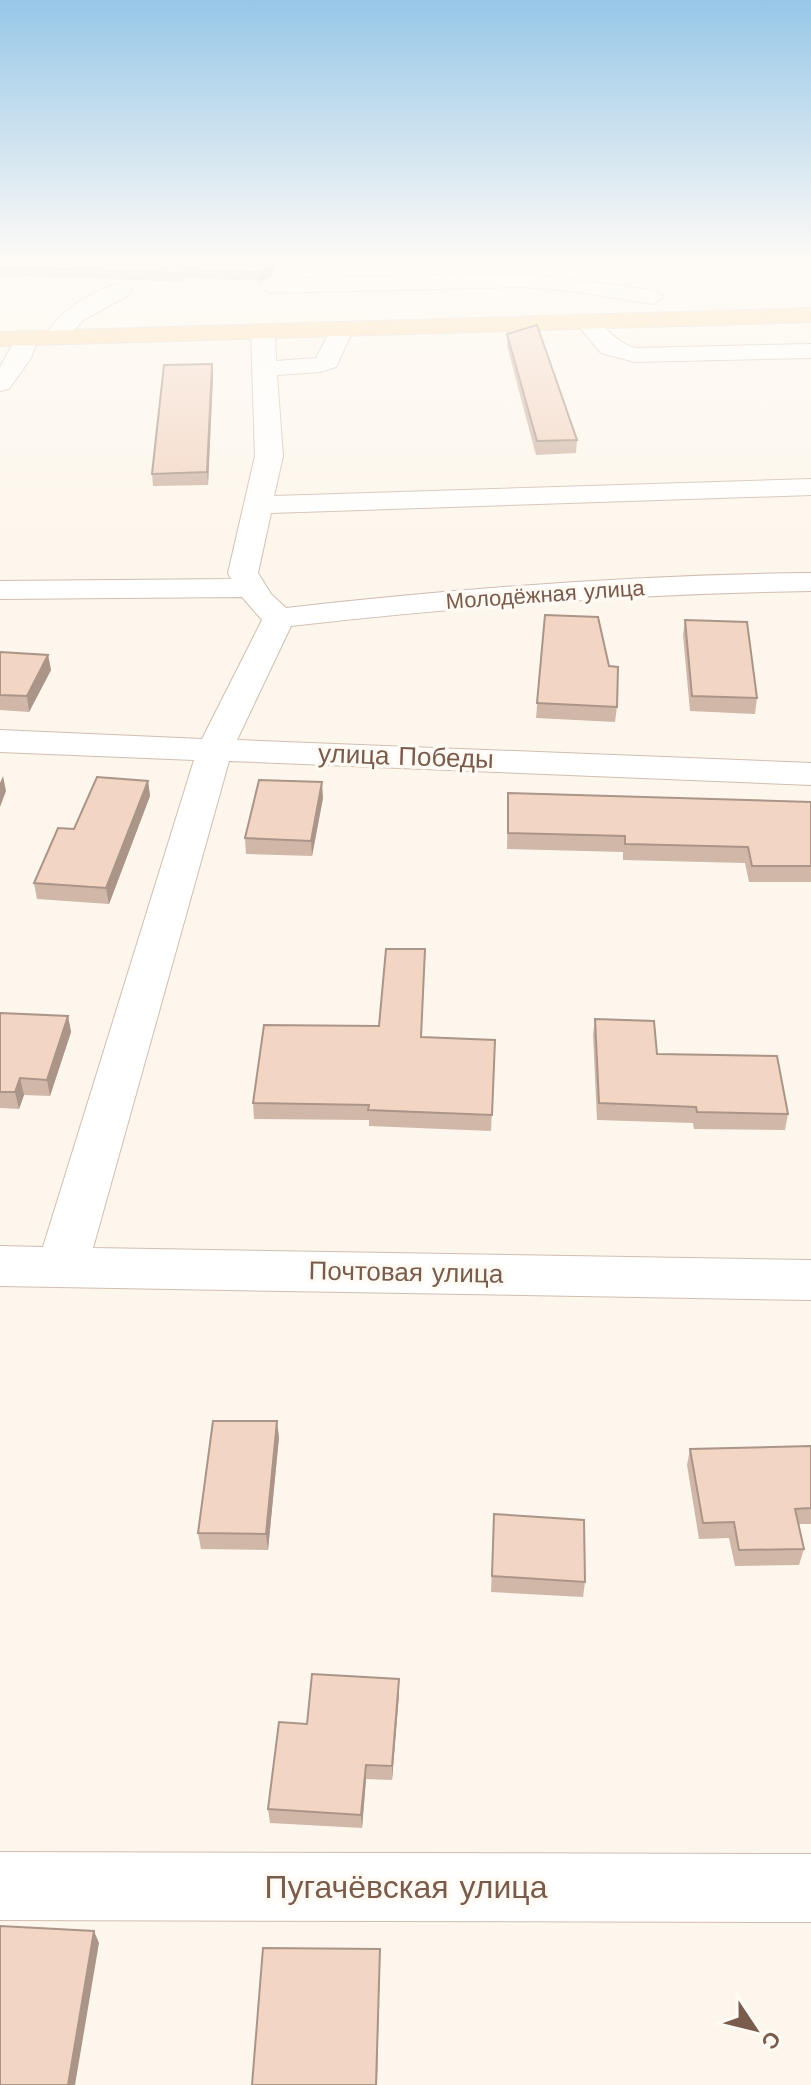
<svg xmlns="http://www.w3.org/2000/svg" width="811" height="2085" viewBox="0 0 811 2085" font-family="'Work Sans',sans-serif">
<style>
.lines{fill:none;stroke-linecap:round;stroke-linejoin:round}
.minor-casing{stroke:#d1beb0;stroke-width:2}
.major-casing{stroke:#dad1cd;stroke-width:2}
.minor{fill:#fff;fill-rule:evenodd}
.major{fill:#fbd9a5;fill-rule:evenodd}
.wall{fill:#d1b7a8}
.shaded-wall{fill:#aa9588}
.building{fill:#f3d5c3;stroke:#aa9588;stroke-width:2}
.labels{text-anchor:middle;stroke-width:7;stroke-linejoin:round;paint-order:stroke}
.far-street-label{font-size:22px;fill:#7a5c4d;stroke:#fffaf3}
.street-label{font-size:26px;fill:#7a5c4d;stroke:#fffaf3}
.near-street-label{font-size:32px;fill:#7a5c4d;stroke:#fffaf3}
</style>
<rect width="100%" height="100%" fill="#fdf6ec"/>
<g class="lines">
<defs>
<path id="minor" d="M521,273L653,290L664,297L653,304L563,290L521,287L269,293L258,286L269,279Z
M121,283L132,290L129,295L83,320L64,343H48L44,338C60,310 90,291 121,283Z
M588,316C607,321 608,340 636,348L811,344V358L635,362L601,353L576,323L580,318Z
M341,323L349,325L353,330L336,367L320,372L277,375L283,456L274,496L811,479V495L271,513L258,573L271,594L286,608C461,588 635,575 811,573V591C637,594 464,606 291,626L237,740L811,763V785L229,761L93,1248L811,1260V1300L0,1286V1246L43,1247L194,760L0,752V730L202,739L262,620L242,597L0,599V581L231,579L228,573L255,456L251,333L255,328H271L275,333L276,361L316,358L333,325Z
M26,332L34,334L38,339L31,358L9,389L0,391V367L18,334Z
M0,1852L811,1854V1922L0,1920Z"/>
<path id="major" d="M811,308V322L0,346V332Z"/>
</defs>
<use href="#minor" class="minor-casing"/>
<use href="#major" class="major-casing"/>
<use href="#minor" class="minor"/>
<use href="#major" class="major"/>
</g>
<path class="wall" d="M0,261H278L271,276L261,281L184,278V282L0,275Z
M507,334L577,440L576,453L536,455L507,346Z
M212,364L213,376L208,485L153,486L152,474Z
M545,615L617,707L615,722L536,718Z
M685,620L757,698L755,714L690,711L683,635Z
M0,652L48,655L51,670L29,712L0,710Z
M148,781L150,796L109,904L37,899L34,883Z
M508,793L811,802V882H749L745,863L623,860V852L507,849Z
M323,798L312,856L246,854L245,838Z
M0,1013L68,1016L71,1032L50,1096L24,1095L19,1109L0,1108Z
M595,1019L657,1054L788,1114L785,1130L694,1129L693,1123L597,1120L593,1035Z
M422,1037L495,1040L491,1131L369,1126V1120L254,1119L253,1103Z
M279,1437L268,1550L201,1549L198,1533Z
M811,1446V1524H799L804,1549L799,1565L735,1566L729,1538L699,1539L687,1465L690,1449Z
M494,1514L585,1582L583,1597L491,1592Z
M399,1694L392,1780L366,1779L362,1828L270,1823L268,1809L307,1724Z"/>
<path class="shaded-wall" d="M274,261H278L271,276L261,281L260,272Z
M212,364L213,376L208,485L207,472Z
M48,655L51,670L29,712L27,696Z
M3,776L6,791L0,807V783Z
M148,781L150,796L109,904L106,888Z
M322,782L323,798L312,856L311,841Z
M68,1016L71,1032L50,1096L47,1080Z
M20,1078L24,1095L19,1109L15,1092Z
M277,1421L279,1437L268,1550L266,1534Z
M399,1679V1694L392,1780V1766Z
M366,1765V1779L362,1828L361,1815Z
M94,1931L99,1943L75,2085H68Z
M380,1949L377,2085H376Z"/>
<path class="building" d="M0,261H274L271,268L260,272L184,270L183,273L0,267Z
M537,325L577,440L537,441L507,334Z
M212,364L207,472L152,474L164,365Z
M545,615L598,617L609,666L618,667L617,707L537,703Z
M685,620L747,622L757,698L692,696Z
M0,652L48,655L27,696L0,695Z
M97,777L148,781L106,888L34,883L58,828L74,829Z
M259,780L322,782L311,841L245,838Z
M508,793L811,802V866H752L748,847L625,844V836L508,833Z
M386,949H425L421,1037L495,1040L492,1115L368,1110L369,1105L253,1103L264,1025L379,1026Z
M0,1013L68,1016L47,1080L20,1078L15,1092H0Z
M595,1019L654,1021L657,1054L777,1056L788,1114L697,1112L696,1107L599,1103Z
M213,1421H277L266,1534L198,1533Z
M811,1446V1508L795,1509L804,1549L739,1550L734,1522L703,1523L690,1449Z
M494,1514L584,1520L585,1582L492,1576Z
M312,1674L399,1679L392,1766L366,1765L361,1815L268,1809L279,1722L307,1724Z
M0,1926L94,1931L68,2085H0Z
M263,1948L380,1949L376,2085H252Z"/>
<linearGradient id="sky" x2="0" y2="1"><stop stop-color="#97c7e8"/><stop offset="0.47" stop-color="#fefbf6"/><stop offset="1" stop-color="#fefbf6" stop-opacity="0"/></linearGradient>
<rect width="811" height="553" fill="url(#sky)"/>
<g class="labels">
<g class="far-street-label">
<text transform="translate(545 594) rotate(-4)" y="8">Молодёжная улица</text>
</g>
<g class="street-label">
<text transform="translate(406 756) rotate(2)" y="9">улица Победы</text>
<text transform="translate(406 1272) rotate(1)" y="9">Почтовая улица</text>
</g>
<g class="near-street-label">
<text x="406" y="1898">Пугачёвская улица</text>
</g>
</g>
<g transform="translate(755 2029) rotate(125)" stroke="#fffaf3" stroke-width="6" paint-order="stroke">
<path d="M0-6L14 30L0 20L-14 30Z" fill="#7a5c4d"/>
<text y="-12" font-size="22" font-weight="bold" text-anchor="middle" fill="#7a5c4d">С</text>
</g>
</svg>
